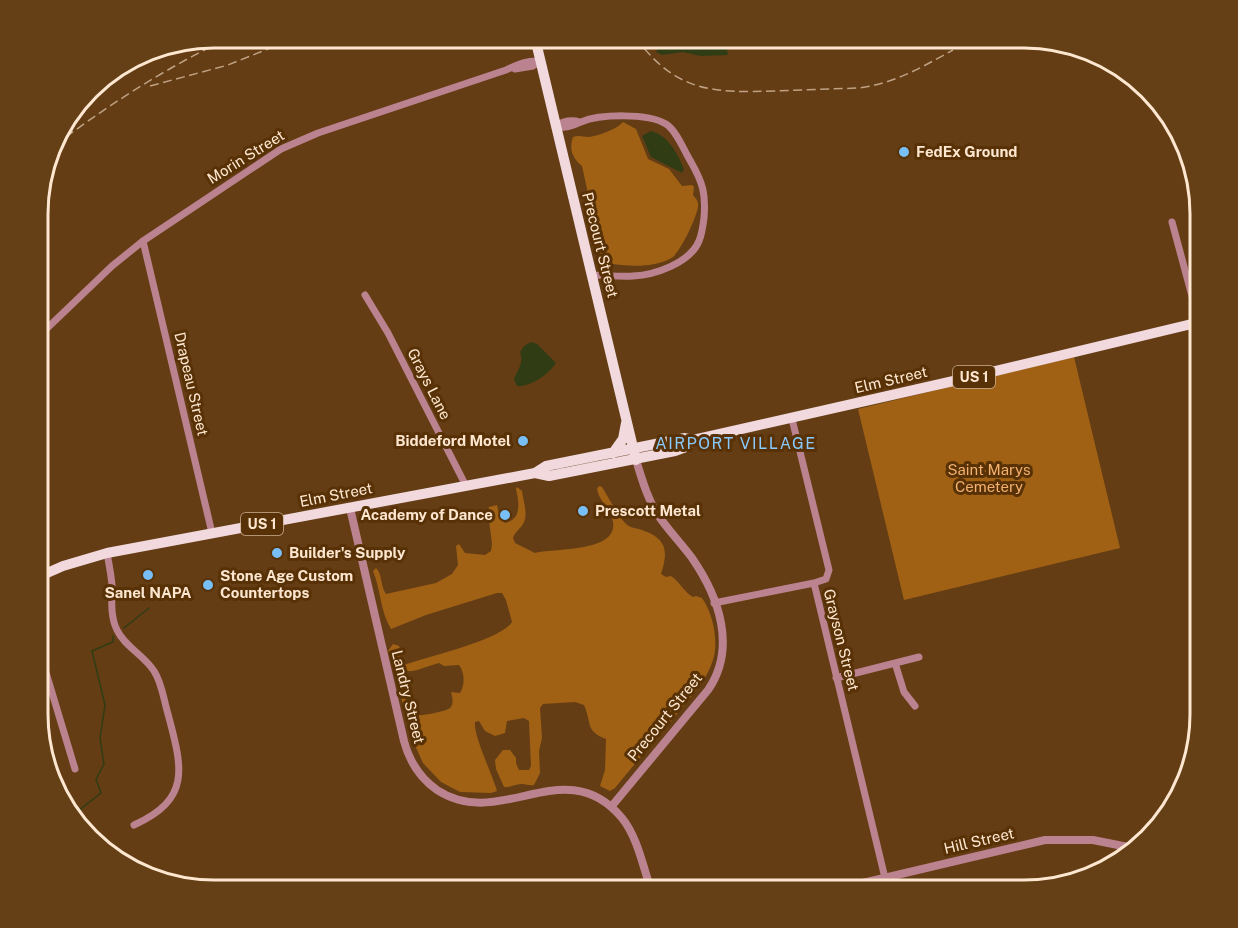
<svg xmlns="http://www.w3.org/2000/svg" width="1238" height="928" viewBox="0 0 1238 928" font-family="'Public Sans',sans-serif">
<style>
.green{fill:#a06115}
.water{fill:#303c14}
.lines{fill:none;stroke-linecap:round;stroke-linejoin:round}
.stream{stroke:#303c14;stroke-width:1.5}
.minor{stroke:#bb828f;stroke-width:7}
.tertiary{stroke:#bb828f;stroke-width:8}
.primary{stroke:#f1d9de;stroke-width:10}
.rail{stroke:#bfa284;stroke-width:1.5;stroke-dasharray:9 4.5;stroke-linecap:butt}
.poi-dot{fill:#78bff8;stroke:#583206;stroke-width:2}
.labels{text-anchor:middle;stroke-width:6;stroke-linejoin:round;paint-order:stroke}
.shield{fill:#583206;stroke:#ccb194;stroke-width:1.5}
.shield-label{font-size:14px;font-weight:bold;fill:#fee7d1}
.poi-label{font-size:15px;font-weight:bold;fill:#fee7d1;stroke:#583206;text-anchor:start}
.street-label{font-size:15px;fill:#fee7d1;stroke:#583206}
.park-label{font-size:15px;fill:#f3b06f;stroke:#583206}
.neighbourhood-label{font-size:16px;letter-spacing:1.5px;fill:#89cafe;stroke:#583206}
.rim{fill:none;stroke:#fee7d1;stroke-width:3}
</style>
<rect width="100%" height="100%" fill="#643d14"/>
<path class="green" d="M623,122L636,129L648,159L669,169L682,186L692,185L694,187L693,195C695,198 697,199 698,203C700,212 681,250 673,257C657,268 627,267 609,263L604,260L595,247L593,229L587,212L589,198L582,166C572,158 569,149 573,137C580,135 582,137 589,137C598,136 617,129 623,122Z
M1074,357L1120,548L904,600L858,409Z
M599,486L602,487C609,498 616,513 625,523C630,528 636,528 642,530C668,539 668,552 661,574L666,577L671,576C680,582 684,592 693,597L696,596L702,598C713,613 719,642 713,660C707,679 693,695 680,710C659,736 636,762 615,788L610,791L600,786L605,770L606,739C585,731 592,723 584,705L575,702L543,704L540,708L542,738L539,751L540,773L534,785C529,786 527,784 521,784C515,784 510,788 504,787L496,769L495,760L503,750H510L516,758V763L519,770H529L531,766L529,721L524,718L507,721L505,733L495,736L485,731L479,721L475,722C473,735 493,776 497,791L491,793L460,792L441,782L423,763L413,741L400,693L402,686L412,716C418,716 448,712 451,707C454,702 452,696 451,692L460,693C465,685 465,673 459,665L444,666L439,663C410,671 405,681 388,651L393,644L399,646L401,652L399,660L404,665C427,657 501,640 512,622L506,600L502,593H497L426,615L391,629C380,611 381,590 373,571L376,568C383,575 380,586 386,594L436,583L452,574L458,565L456,546L459,544L465,553L485,555L491,551L492,544L488,512L489,507L497,505L500,519L505,523C522,519 519,503 516,489L517,487L522,491C523,500 528,513 524,522C522,528 515,531 513,538L515,543L535,553C553,548 618,553 613,522C611,510 599,501 597,489Z"/>
<path class="water" d="M685,44L723,46L727,49L728,55L701,56L683,52L662,55L656,52L658,48Z
M651,131C668,135 678,154 684,169L682,173L651,157L642,136Z
M531,342L537,344L556,363C549,374 531,387 517,386L514,379C518,369 524,363 520,352L524,346Z"/>
<g class="lines">
<path class="stream" d="M124,628L149,608
M73,815L101,793L96,779L104,764L100,738L105,705L92,651L113,642V636"/>
<path class="minor" d="M515,69L533,66L540,61
M555,126C566,129 571,126 581,122C600,114 648,113 666,124C677,131 684,151 691,162C703,183 706,194 704,218C703,226 702,234 699,241C690,263 655,275 633,276C619,277 605,275 592,275
M555,126C563,121 570,119 580,122
M1172,222L1199,322
M143,241L212,533
M365,295L388,333L466,486
M39,336L112,266L143,241L281,149L318,133L506,70C517,65 527,60 540,61
M792,419L829,570L826,579L814,583L885,878
M107,553C109,564 111,574 112,585C112,600 110,616 117,630C125,647 144,655 154,671C162,683 164,701 168,714C182,767 192,799 134,825
M714,603L814,583
M38,646L75,769
M895,663L904,692L915,706
M836,678L919,657"/>
<path class="tertiary" d="M350,508L404,741C409,760 420,778 437,790C501,832 565,750 622,818C638,838 643,867 651,890
M611,807L708,690C737,648 719,597 692,558C681,543 668,530 658,515C647,498 642,479 636,460
M833,890L1045,840H1093L1133,848"/>
<path class="primary" d="M535,38L636,460
M613,453L623,439L626,423
M535,473L549,476L675,451L686,447L693,440
M38,577L63,566L107,553L535,473L546,466L685,438L693,440L958,380L1200,322"/>
<path class="rail" d="M636,38C676,92 712,93 775,91C802,90 830,89 858,88C894,84 922,67 953,50
M150,86L228,65L295,38
M55,145C110,104 167,67 229,38"/>
</g>
<g class="poi-dot">
<circle cx="904" cy="152" r="6"/>
<circle cx="523" cy="441" r="6"/>
<circle cx="583" cy="511" r="6"/>
<circle cx="505" cy="515" r="6"/>
<circle cx="277" cy="553" r="6"/>
<circle cx="148" cy="575" r="6"/>
<circle cx="208" cy="585" r="6"/>
</g>
<g class="labels">
<g class="shield">
<rect x="953" y="366" width="42" height="22" rx="4.5"/>
<rect x="241" y="513" width="42" height="22" rx="4.5"/>
</g>
<g class="shield-label">
<text x="974" y="382">US 1</text>
<text x="262" y="529">US 1</text>
</g>
<g class="poi-label">
<text x="916" y="157">FedEx Ground</text>
<text x="511" y="446" text-anchor="end">Biddeford Motel</text>
<text x="595" y="516">Prescott Metal</text>
<text x="493" y="520" text-anchor="end">Academy of Dance</text>
<text x="289" y="558">Builder's Supply</text>
<text x="220" y="581">Stone Age Custom<tspan x="220" dy="17">Countertops</tspan></text>
<text x="148" y="598" text-anchor="middle">Sanel NAPA</text>
</g>
<g class="street-label">
<text transform="translate(246 157) rotate(-32)" y="5">Morin Street</text>
<text transform="translate(600 245) rotate(76)" y="5">Precourt Street</text>
<text transform="translate(891 380) rotate(-13)" y="5">Elm Street</text>
<text transform="translate(191 384) rotate(77)" y="5">Drapeau Street</text>
<text transform="translate(429 384) rotate(63)" y="5">Grays Lane</text>
<text transform="translate(336 495) rotate(-11)" y="5">Elm Street</text>
<text transform="translate(841 640) rotate(76)" y="5">Grayson Street</text>
<text transform="translate(408 697) rotate(76)" y="5">Landry Street</text>
<text transform="translate(665 717) rotate(-51)" y="5">Precourt Street</text>
<text transform="translate(979 841) rotate(-13)" y="5">Hill Street</text>
</g>
<g class="park-label">
<text x="989" y="475">Saint Marys<tspan x="989" dy="17">Cemetery</tspan></text>
</g>
<g class="neighbourhood-label">
<text x="736" y="449">AIRPORT VILLAGE</text>
</g>
</g>
<path d="M0 0H1238V928H0ZM214 48H1024A166 166 0 0 1 1190 214V714A166 166 0 0 1 1024 880H214A166 166 0 0 1 48 714V214A166 166 0 0 1 214 48Z" fill="#654016" fill-rule="evenodd"/>
<path class="rim" d="M214 48H1024A166 166 0 0 1 1190 214V714A166 166 0 0 1 1024 880H214A166 166 0 0 1 48 714V214A166 166 0 0 1 214 48Z"/>
</svg>
